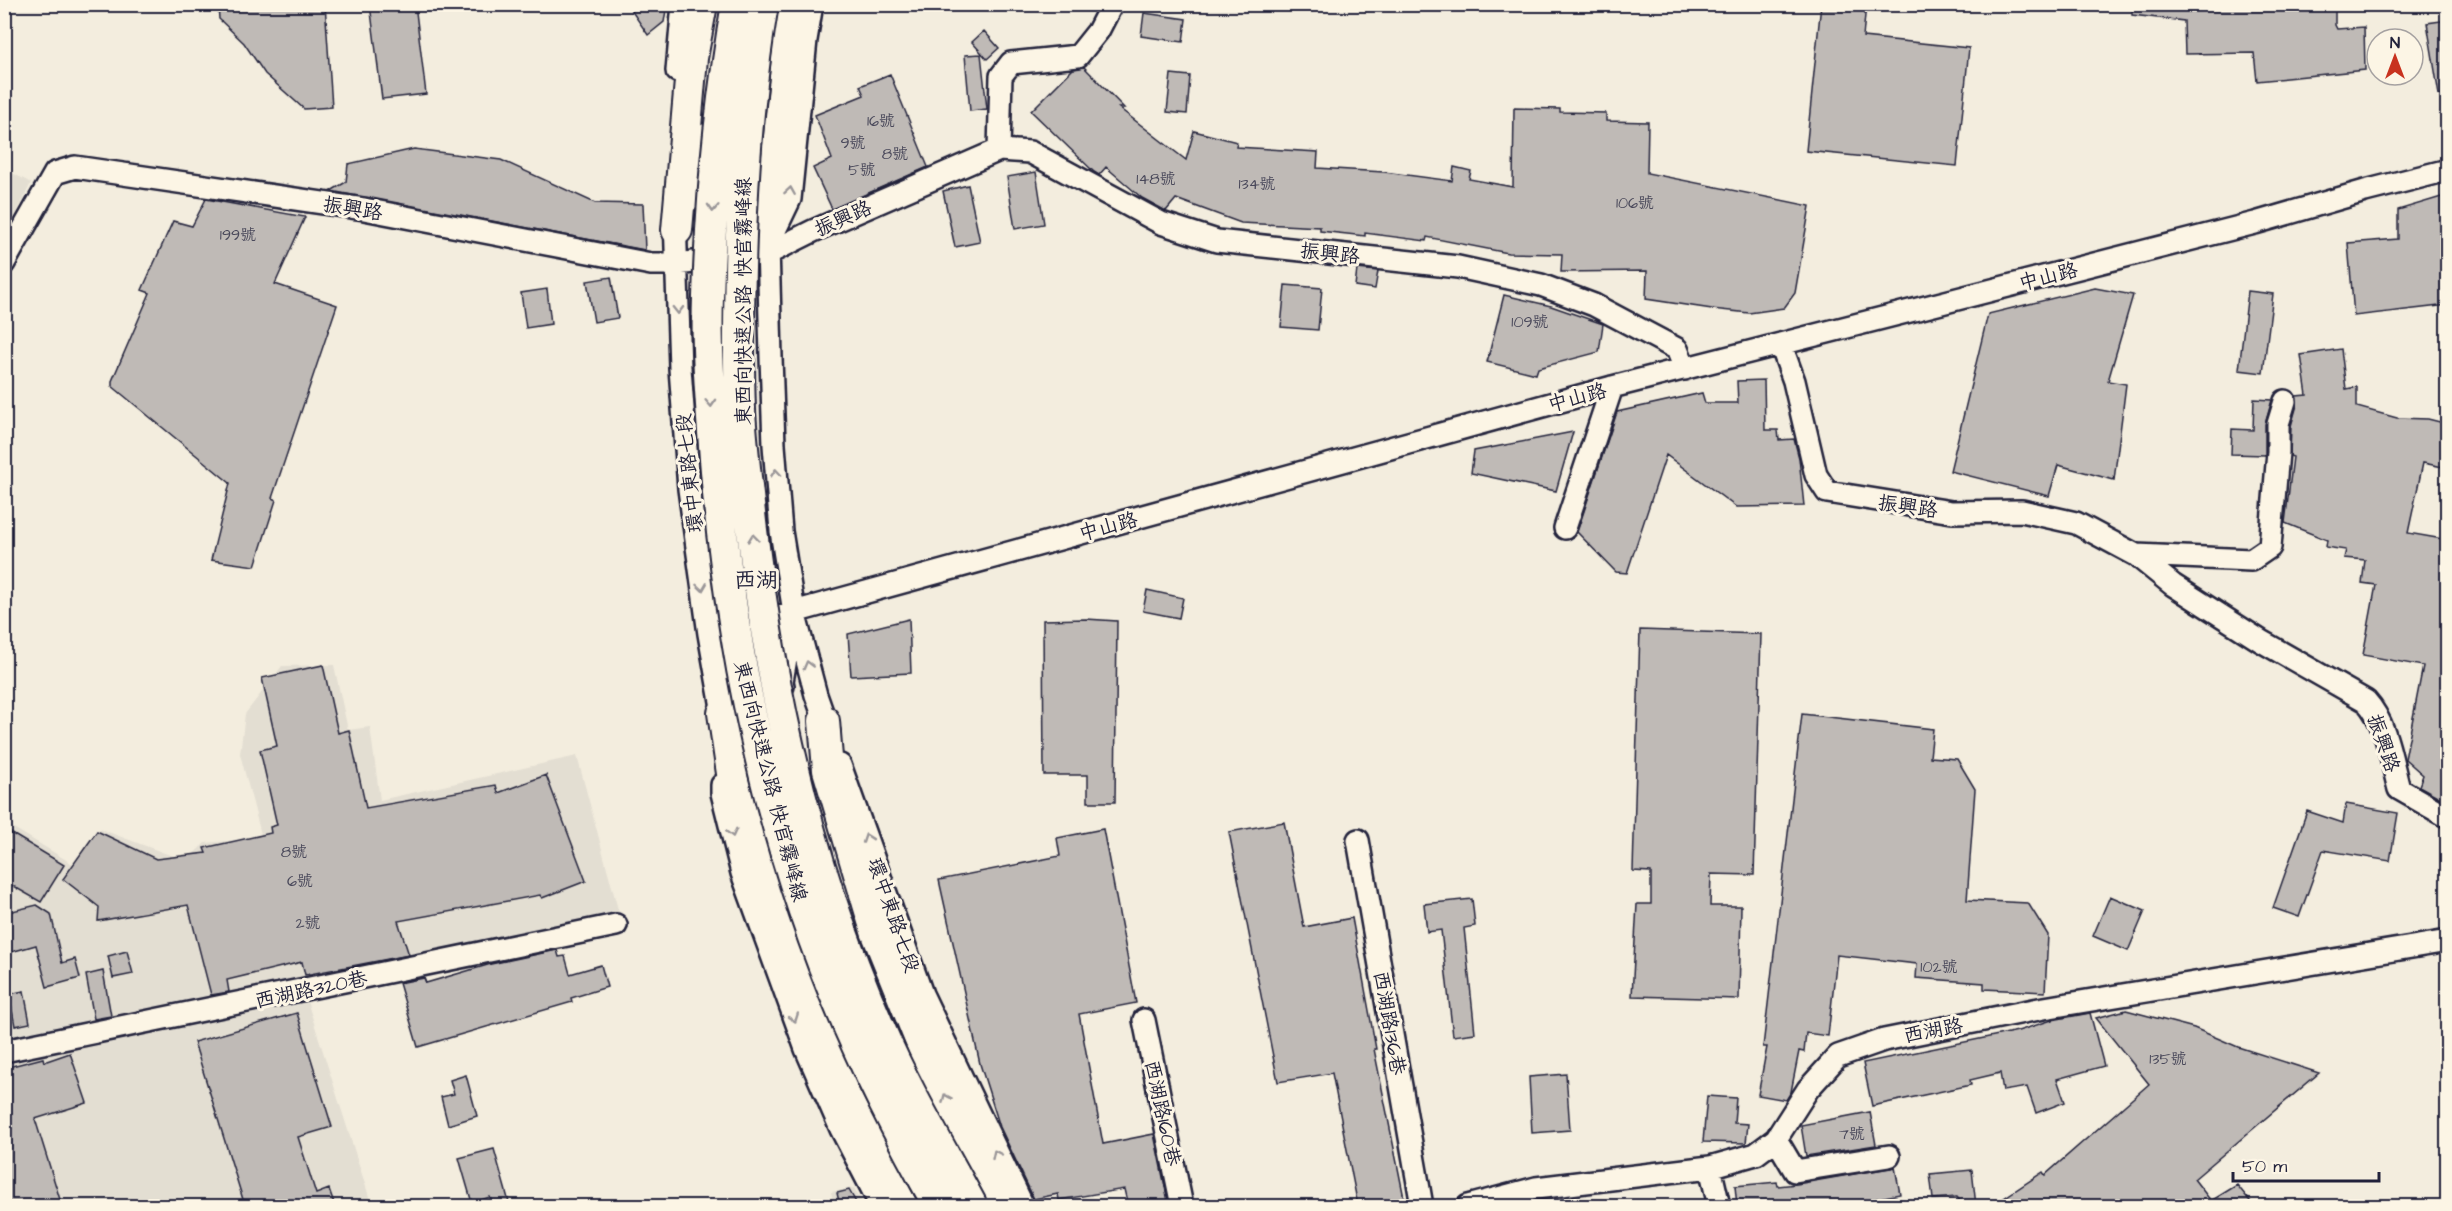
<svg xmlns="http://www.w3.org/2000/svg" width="2452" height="1211" viewBox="0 0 2452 1211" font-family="'Architects Daughter','LXGW WenKai TC',sans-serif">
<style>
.built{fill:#e3ded2}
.building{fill:#bfbab6;stroke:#22223b;stroke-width:1.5}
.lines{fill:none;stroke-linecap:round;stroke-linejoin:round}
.minor-casing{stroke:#22223b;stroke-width:26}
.highway-casing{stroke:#22223b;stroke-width:34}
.minor{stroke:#fcf5e5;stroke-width:21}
.highway{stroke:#fcf5e5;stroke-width:30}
.highway-bridge-casing{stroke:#22223b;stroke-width:34;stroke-linecap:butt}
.highway-bridge{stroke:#fcf5e5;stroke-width:30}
.oneway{stroke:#9a9698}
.labels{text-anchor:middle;stroke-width:6;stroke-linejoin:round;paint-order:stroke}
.number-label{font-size:16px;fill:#49485a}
.street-label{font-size:20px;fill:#22223b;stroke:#fcf5e5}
.quarter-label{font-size:22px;fill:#22223b;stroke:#fcf5e5}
</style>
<rect width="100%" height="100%" fill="#f3edde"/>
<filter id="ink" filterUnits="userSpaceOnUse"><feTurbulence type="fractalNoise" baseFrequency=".0167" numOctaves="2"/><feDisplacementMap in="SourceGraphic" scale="12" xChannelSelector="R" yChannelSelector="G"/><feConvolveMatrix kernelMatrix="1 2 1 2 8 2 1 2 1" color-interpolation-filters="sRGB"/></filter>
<g filter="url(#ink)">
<path class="built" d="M5,169L31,183L5,237Z
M334,665L348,730L370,727L380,800L577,756L620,917L301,982L372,1206H5L4,822L76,866L100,829L186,861L205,843L262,838L240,754L245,714L282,666Z
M854,1188L864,1206H834L831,1192Z"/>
<path class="building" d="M218,4H325L332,107L304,109L265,74L244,43L219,19Z
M370,4H415L426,94L382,99Z
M627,4H667L664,22L648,35Z
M1821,4H1866L1863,37L1969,48L1957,166L1806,151Z
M2132,4H2335V25L2337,29L2364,27L2365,70L2257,81L2254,53L2185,54L2184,21L2132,15Z
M1144,13L1186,19L1183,42L1141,36Z
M2448,20V95H2439L2427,23Z
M984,31L999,48L987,59L972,42Z
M981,54L987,109L970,111L965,55Z
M1084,67L1124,108H1119L1186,160L1194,131L1237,142L1236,147L1318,152L1317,168L1384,172L1452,181L1454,167L1471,171L1469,179L1513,187L1514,108L1560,109V112L1606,113V121L1648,122L1647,173L1810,206L1795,293L1784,308L1749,313L1712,309L1646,299L1647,271L1561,272L1562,254L1508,253L1427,237L1426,241L1365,233V236L1320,231V227L1241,223L1176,199L1166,211L1142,198L1106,167L1099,175L1094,172L1031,111L1073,69Z
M890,74L928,167L832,209L813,168L832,159L815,115L864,95L860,86Z
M1171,74L1190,76L1187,114L1167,112Z
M414,149L501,160L595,203L643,204L645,250L331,191L346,182L348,164Z
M1036,172L1044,224L1015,229L1007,177Z
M968,185L980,242L955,247L943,191Z
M2448,195V305L2354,316L2348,243L2398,239V210Z
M206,199L305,217L275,284L337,305L272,498L276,500L255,566L211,560L230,483L112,386V381L150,293L142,290L173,221L192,226Z
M1357,269L1378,271L1375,289L1355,286Z
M611,277L618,318L594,322L587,281Z
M1285,285L1322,288L1318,330L1281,327Z
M2095,288L2133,295L2108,381L2126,384L2114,480L2058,465L2049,496L1950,471L1988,314Z
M547,289L551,324L526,328L521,293Z
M2248,291L2273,294L2263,373L2239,370Z
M1504,295L1551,306L1603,324L1599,352L1538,368L1536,374L1487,362Z
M2341,349L2346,389L2357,387V407L2397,418L2428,419L2448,424V468L2423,463L2408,533L2448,540V802L2419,786L2423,775L2405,759L2423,666L2363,655L2376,585L2362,583L2365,560L2344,558L2346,550L2326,547L2327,540L2285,523L2293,457L2290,456L2291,426L2297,405L2296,396L2307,395L2301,355Z
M1764,380L1765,430H1778L1779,440L1794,439L1799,458L1804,506L1736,507L1666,455L1627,573L1616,572L1577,532L1617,412L1702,393L1705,403H1738L1737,381Z
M2254,399L2272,400L2265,424V455L2231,454L2232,429L2253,430Z
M1573,432L1556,491L1471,473L1474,451Z
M1147,590L1183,598L1179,618L1143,611Z
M909,619L911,673L851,676L848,634Z
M1086,619L1117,621L1115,802H1088V775H1044L1043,620Z
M1640,630L1761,634L1754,875L1711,874L1710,906H1741L1739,999L1632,996L1637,904H1651V872L1633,871Z
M323,665L338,733L349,730L366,808L496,785L498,793L546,775L586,881L542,898L540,895L398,921L409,955L305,975L302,962L227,980L229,992L211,995L188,905L98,921L99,907L63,879L97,831L156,859L206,853L204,848L271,833L270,827L277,825L260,750L277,746L262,678Z
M1802,714L1933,729L1930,757L1957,759L1975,789L1967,900L2028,903L2048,935L2045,992L1984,989V983L1916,978L1917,964L1837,955L1828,1036L1806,1033L1804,1052L1799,1051L1791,1092L1786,1100L1758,1095L1767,1047H1763Z
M2346,804L2398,813L2390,861L2323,850L2299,917L2273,908L2307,811L2343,823Z
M1284,822L1304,927L1352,918L1376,1049H1374L1404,1198L1358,1206L1332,1073L1278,1082L1229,832Z
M4,829L64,865L41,902L4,881Z
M1103,829L1136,1003L1079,1014L1103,1144L1154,1134L1169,1206H1128L1124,1189L1059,1200L1058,1194L1034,1199L1000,1127L980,1064L939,880L1060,856L1057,838Z
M2110,896L2145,911L2128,951L2093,936Z
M1472,899L1475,926L1464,928L1475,1033L1453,1036L1441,930L1427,932L1424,904Z
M37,905L51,914L62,963L75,959L80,978L47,987L36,945L4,954V913Z
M557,950L559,957L565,956L570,974L601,965L607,987L571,998L572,1002L418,1047L399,983L424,978L426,983L491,964Z
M127,951L133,974L113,978L108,956Z
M103,971L111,1016L94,1019L86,975Z
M24,991L30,1023L15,1026L9,994Z
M2126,1010L2194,1028L2238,1047L2319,1073L2194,1179L2211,1201L2237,1185L2254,1206H1992L2043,1172L2045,1175L2149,1084L2096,1018Z
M297,1013L332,1127L298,1137L316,1194L329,1189L335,1206H245L194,1042Z
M2090,1013L2104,1066L2057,1079L2065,1102L2036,1113L2027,1087L2003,1091L2000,1073L1970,1080L1971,1085L1872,1106L1863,1063L2018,1031L2052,1020Z
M70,1053L87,1103L35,1119L62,1206H4V1068L43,1058L44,1062Z
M1566,1074L1570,1130L1532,1133L1529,1077Z
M466,1075L477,1116L448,1125L441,1097L454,1094L450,1080Z
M1707,1096L1736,1098L1734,1123L1748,1124L1746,1143L1703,1142Z
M1870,1112L1876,1145L1806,1156L1801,1125Z
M494,1149L510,1206H493L490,1197L472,1203L459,1158Z
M1895,1167L1900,1194L1838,1206H1737L1735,1186L1777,1182L1778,1186L1797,1184Z
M1972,1170L1976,1206H1964L1957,1197L1933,1199L1930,1174Z
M849,1190L858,1206H840L837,1193Z"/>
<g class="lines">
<defs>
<path id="minor" d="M812,4L806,40L790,199L768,245L771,357L774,445L781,531L794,612L816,695L829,732
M677,71L683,4
M999,150L1001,76L1011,63L1078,56L1098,31L1112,4
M687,202L705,152L707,134
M675,218L680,368L689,489L709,634L723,713V727
M4,263L55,173L75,167L364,209L651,264H677L769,253L813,231L999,150L1030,152L1161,223L1217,241L1458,267L1541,285L1594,305L1677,349L1685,369
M1781,345L1794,381L1816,475L1827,492L1952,512L2022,511L2076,523L2136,555L2173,585L2261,641L2366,701C2387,724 2391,760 2399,789L2448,817
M1565,528L1612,387
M2136,555L2251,560L2270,547L2278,452V424L2285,401
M709,634L794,612L1612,387L2255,223L2365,191L2448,170
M783,686L782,681L793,620
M840,765L922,994L1023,1206
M722,785V793L742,873L806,1049L841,1129L881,1206
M1358,840L1422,1206
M1144,1020L1182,1206
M4,1051L616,925
M1776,1139L1795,1171L1889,1156
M1710,1167L1719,1206
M1468,1206L1536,1188L1710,1167L1756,1154L1776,1139L1808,1089L1838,1056L1884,1040L2044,1008L2448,941"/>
<path id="highway" d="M677,230L692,58L702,4
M768,245L789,37L794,4
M723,713L733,780L766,891L797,977L845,1096L902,1206
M824,721L828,770L876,931L925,1052L966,1141L1000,1206"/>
</defs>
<use href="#minor" class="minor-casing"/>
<use href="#highway" class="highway-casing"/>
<use href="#minor" class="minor"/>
<use href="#highway" class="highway"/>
<defs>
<path id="highway-bridge" d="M737,4C720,101 711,199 708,297C706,350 711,405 715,459C727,612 755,766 804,911C838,1013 886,1113 939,1206
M763,4C750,81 744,157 741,235C739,293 738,351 740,410C742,447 747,485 751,522C771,696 809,868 880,1029C906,1090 941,1148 972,1206"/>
</defs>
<use href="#highway-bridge" class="highway-bridge-casing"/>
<use href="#highway-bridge" class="highway-bridge"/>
</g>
<defs><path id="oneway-chevron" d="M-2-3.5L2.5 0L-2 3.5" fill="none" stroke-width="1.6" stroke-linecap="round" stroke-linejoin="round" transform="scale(1.5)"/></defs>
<g class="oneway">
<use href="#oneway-chevron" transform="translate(790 191) rotate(-81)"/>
<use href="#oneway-chevron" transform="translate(713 208) rotate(93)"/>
<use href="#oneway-chevron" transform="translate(678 310) rotate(89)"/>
<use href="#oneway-chevron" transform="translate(711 403) rotate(87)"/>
<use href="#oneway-chevron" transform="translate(776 473) rotate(-95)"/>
<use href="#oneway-chevron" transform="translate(753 538) rotate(-96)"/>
<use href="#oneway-chevron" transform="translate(702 587) rotate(82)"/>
<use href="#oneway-chevron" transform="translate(808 665) rotate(-105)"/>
<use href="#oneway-chevron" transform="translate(732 833) rotate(76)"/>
<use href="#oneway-chevron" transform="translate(867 838) rotate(-109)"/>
<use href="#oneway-chevron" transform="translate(794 1018) rotate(70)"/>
<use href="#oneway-chevron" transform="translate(946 1098) rotate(-114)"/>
<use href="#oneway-chevron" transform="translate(996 1154) rotate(-115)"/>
</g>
</g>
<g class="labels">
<g class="number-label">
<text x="881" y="126">16號</text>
<text x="853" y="148">9號</text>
<text x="895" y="159">8號</text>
<text x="862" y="175">5號</text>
<text x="1156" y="184">148號</text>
<text x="1257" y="189">134號</text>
<text x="1635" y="208">106號</text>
<text x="238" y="240">199號</text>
<text x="1530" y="327">109號</text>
<text x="294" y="857">8號</text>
<text x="300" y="886">6號</text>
<text x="308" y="928">2號</text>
<text x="1939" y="972">102號</text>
<text x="2168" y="1064">135號</text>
<text x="1852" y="1139">7號</text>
</g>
<g class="street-label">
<text transform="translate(353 208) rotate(9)" y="7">振興路</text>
<text transform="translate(843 218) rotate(-24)" y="7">振興路</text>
<text transform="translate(1330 253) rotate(6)" y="7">振興路</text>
<text transform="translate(2048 276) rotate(-14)" y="7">中山路</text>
<text transform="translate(743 301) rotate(-90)" y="7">東西向快速公路 快官霧峰線</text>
<text transform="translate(1577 397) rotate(-15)" y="7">中山路</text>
<text transform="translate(689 473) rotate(-96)" y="7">環中東路七段</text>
<text transform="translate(1908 506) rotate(8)" y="7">振興路</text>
<text transform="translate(1108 526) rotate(-15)" y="7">中山路</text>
<text transform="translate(2384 743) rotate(71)" y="7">振興路</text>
<text transform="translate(771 781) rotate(76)" y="7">東西向快速公路 快官霧峰線</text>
<text transform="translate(894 915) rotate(71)" y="7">環中東路七段</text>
<text transform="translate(311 989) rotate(-12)" y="7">西湖路320巷</text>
<text transform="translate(1390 1023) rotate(80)" y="7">西湖路136巷</text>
<text transform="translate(1933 1030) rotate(-11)" y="7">西湖路</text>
<text transform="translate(1163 1113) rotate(78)" y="7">西湖路160巷</text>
</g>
<g class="quarter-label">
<text x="756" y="587">西湖</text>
</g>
</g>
<rect width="2452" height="1211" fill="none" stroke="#fcf5e5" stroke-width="24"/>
<rect x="12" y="12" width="2428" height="1187" fill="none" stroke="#22223b" stroke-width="2" filter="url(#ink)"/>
<g transform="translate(2395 57)"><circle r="28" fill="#fcf5e5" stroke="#a5a1a1" stroke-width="1.5"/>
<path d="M0-4.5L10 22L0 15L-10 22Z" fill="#c8321e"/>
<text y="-9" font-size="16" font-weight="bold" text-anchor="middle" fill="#22223b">N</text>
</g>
<path d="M2233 1172v9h146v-9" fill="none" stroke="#22223b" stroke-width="3"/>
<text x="2242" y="1172" font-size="18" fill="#22223b" stroke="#fcf5e5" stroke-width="4.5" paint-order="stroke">50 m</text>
</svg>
